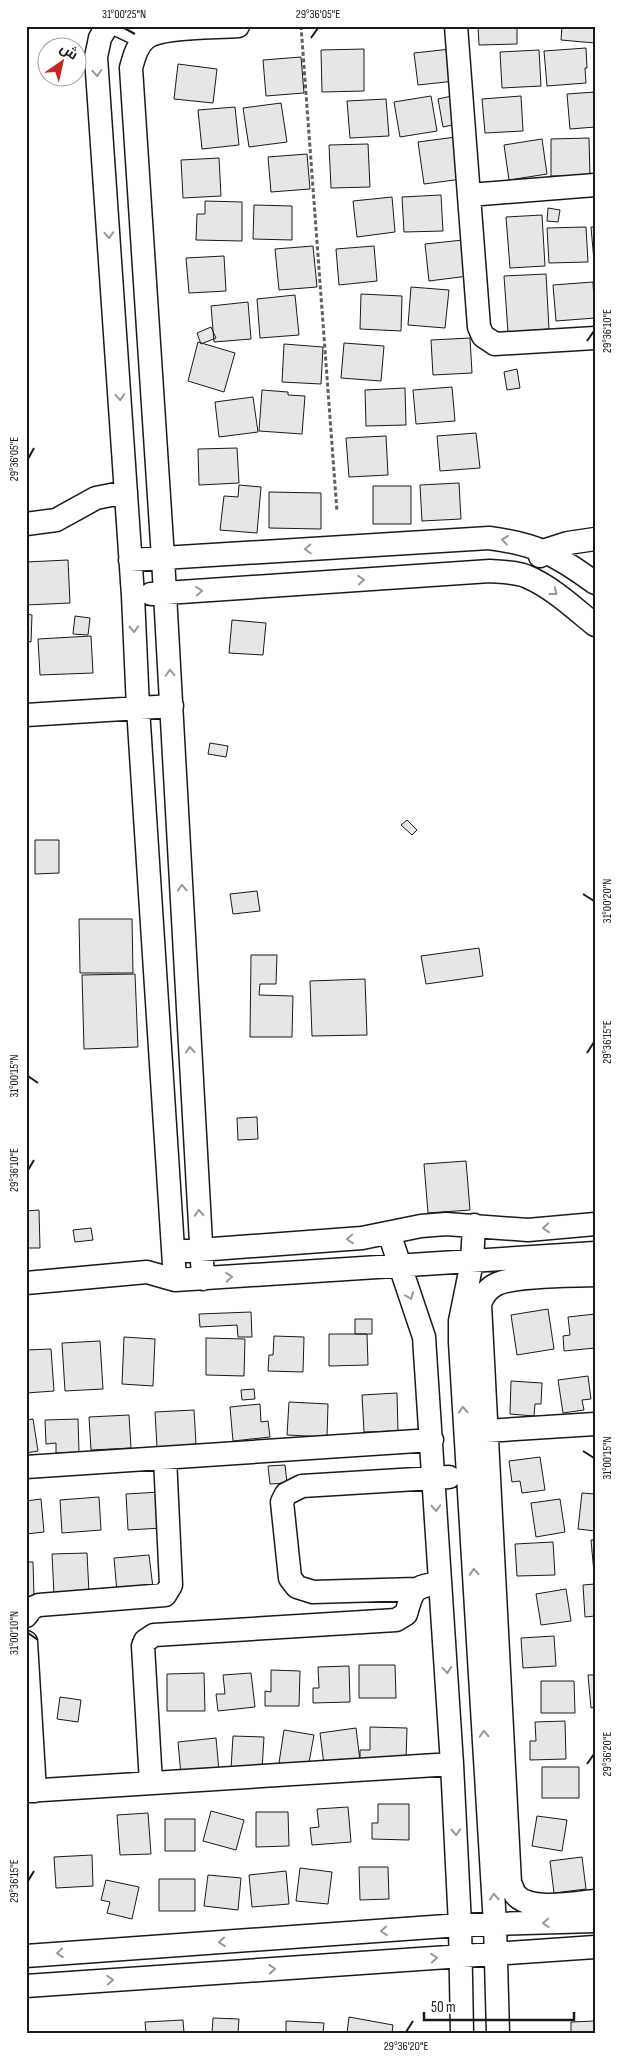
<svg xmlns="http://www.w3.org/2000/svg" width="621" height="2059" viewBox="0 0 621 2059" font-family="'Sofia Sans Condensed',Cairo,sans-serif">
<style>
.building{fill:#e6e6e6;stroke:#1a1a1a}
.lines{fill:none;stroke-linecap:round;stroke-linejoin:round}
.minor-casing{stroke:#1a1a1a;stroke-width:25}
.path{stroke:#5f5f5f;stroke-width:3;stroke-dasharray:4 2.5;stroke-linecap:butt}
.minor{stroke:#fff;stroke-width:22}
.oneway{stroke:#989898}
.ticks{fill:none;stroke:#1a1a1a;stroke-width:2}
.neatline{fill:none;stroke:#1a1a1a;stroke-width:2}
.ticks-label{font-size:12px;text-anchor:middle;fill:#1a1a1a}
</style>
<rect width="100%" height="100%" fill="#fff"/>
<path class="building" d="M478,26H517V44L479,45Z
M562,26H595V43L561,40Z
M586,48L587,68H585L586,83L547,86L544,51Z
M364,49V91L322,92L321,50Z
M451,49L455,81L418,85L414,53Z
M539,50L541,86L502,88L500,52Z
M301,57L304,93L266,96L263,60Z
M178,64L217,69L213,103L174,99Z
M595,92V127L570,129L567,94Z
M431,96L437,131L400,137L394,102Z
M452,96L457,124L443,127L438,99Z
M521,96L523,131L485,133L482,99Z
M386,99L389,136L350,138L347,101Z
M281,103L287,142L249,147L243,108Z
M235,107L239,145L202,149L198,110Z
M456,137L462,179L424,184L418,142Z
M589,138L590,176H551V139Z
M542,139L547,174L509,180L504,145Z
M368,144L370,187L331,188L329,145Z
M307,154L310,189L271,192L268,157Z
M219,158L221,196L183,198L181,160Z
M441,195L443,231L404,232L402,197Z
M392,197L395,232L357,237L353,201Z
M205,201L242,202V241L196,240L197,214H205Z
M254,205L292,206V240L253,239Z
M548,208L560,210L558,222L547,221Z
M542,215L545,266L510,268L506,217Z
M586,227L588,262L549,263L547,228Z
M591,227H595V261H594Z
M463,240L468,276L429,281L425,244Z
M313,246L317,287L279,290L275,249Z
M374,246L377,281L339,285L336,249Z
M224,256L226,291L189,293L186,258Z
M546,274L549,329L508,332L504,276Z
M593,282L595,318L556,321L553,285Z
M411,287L449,290L445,328L408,325Z
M361,294L402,296L401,331L360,329Z
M295,295L299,335L260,338L257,299Z
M248,302L251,339L214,342L211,306Z
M211,327L216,338L201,344L197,333Z
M470,338L472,373L433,375L431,340Z
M198,342L235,353L224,392L188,381Z
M344,343L384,346L381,381L341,378Z
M284,344L323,347L321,384L282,382Z
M517,369L520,388L507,390L504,372Z
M452,387L455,421L416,424L413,390Z
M405,388L406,425L366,426L365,390Z
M262,390L288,392V395L305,396L302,434L259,431Z
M253,397L258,432L219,437L215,402Z
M476,433L480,468L440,471L437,436Z
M386,436L388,475L349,477L346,438Z
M237,448L239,483L199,485L198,449Z
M459,483L461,519L422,521L420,485Z
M239,485L261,487L257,533L220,530L224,496L238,497Z
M373,486H411V524H373Z
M269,492L321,493V529L269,528Z
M68,560L70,603L26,605V562Z
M26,614L32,615L31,642L26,641Z
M75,616L90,618L88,635L73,634Z
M232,620L266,623L263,655L229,653Z
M91,636L93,673L40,675L38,639Z
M210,743L228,746L226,757L208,754Z
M407,820L417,830L412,835L401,825Z
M35,840H59V873L35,874Z
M257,891L260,911L233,914L230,894Z
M79,919H132L133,973H80Z
M479,948L483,976L426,984L421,956Z
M251,955H277L276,984H260L259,995L293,996L292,1037H250Z
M135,974L138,1047L84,1049L82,975Z
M365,979L367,1035L312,1036L310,981Z
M257,1117L258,1139L238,1140L237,1118Z
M466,1161L470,1210L428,1213L424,1164Z
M39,1210L40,1248H26V1211Z
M91,1228L93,1240L75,1242L73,1230Z
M548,1309L554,1349L517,1355L511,1315Z
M251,1312L252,1337H238L237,1325L200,1327L199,1314Z
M595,1314V1348L564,1351L563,1336L570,1335L568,1317Z
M355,1319H372V1334H355Z
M329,1334H367L368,1365L329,1366Z
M274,1336L304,1337L303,1372L268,1371L269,1355H273Z
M124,1337L155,1339L153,1386L122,1384Z
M206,1338L245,1339L244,1376L206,1375Z
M100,1341L103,1389L65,1391L62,1343Z
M51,1349L54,1391L26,1393V1350Z
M588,1376L591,1399L582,1400L584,1410L563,1413L558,1380Z
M511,1381L542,1383L541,1404H535L534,1416L510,1414Z
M254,1389L255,1399L242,1400L241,1390Z
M397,1393L398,1431L364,1432L362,1395Z
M289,1402L328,1404L327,1437L287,1435Z
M260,1404L261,1422L268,1421L270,1437L233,1441L230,1407Z
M194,1410L196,1444L157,1447L155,1412Z
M129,1415L131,1448L91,1450L89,1417Z
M33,1419L38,1451L26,1453V1420Z
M78,1419L79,1452L56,1453V1443L46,1444L45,1420Z
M540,1457L545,1490L522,1493L520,1481L512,1482L509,1461Z
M285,1465L287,1483L270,1484L268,1466Z
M160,1492L162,1528L128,1530L126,1494Z
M582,1493L595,1494V1531L578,1529Z
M99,1497L101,1530L62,1533L60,1500Z
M41,1499L44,1532L26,1534V1501Z
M560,1499L565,1532L536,1537L531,1503Z
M591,1540H595V1573H594Z
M553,1542L555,1575L517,1576L515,1544Z
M87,1553L89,1593L54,1595L52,1554Z
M149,1555L153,1588L117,1592L114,1558Z
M26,1562H33L34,1597H26Z
M595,1584V1616L585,1617L583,1585Z
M566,1589L571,1621L541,1625L536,1594Z
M554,1636L556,1666L523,1668L521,1638Z
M359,1665H395L396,1698H359Z
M349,1666L350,1702L313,1703V1688H319L318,1667Z
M271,1670L300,1671L299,1706H265V1691L271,1692Z
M204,1673L205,1711H167V1674Z
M251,1673L255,1707L218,1711L216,1694H225L223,1675Z
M588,1675H595V1707L591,1708Z
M541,1681H574L575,1713H541Z
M60,1697L81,1700L78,1722L57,1719Z
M565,1721L566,1759L530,1760V1741H536L535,1722Z
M370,1727L407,1728L406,1760H360V1750H370Z
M356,1728L360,1761L324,1765L320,1733Z
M284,1730L314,1735L308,1768L279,1763Z
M233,1736L264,1737L262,1770L231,1769Z
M216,1738L219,1771L181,1775L178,1742Z
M542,1767H579V1798H542Z
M378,1804H409V1840L372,1839V1823H378Z
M348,1807L351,1842L312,1845L310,1828L319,1827L317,1809Z
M211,1811L244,1820L236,1850L203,1841Z
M256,1812H288L289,1846L256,1847Z
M148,1813L151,1854L120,1855L117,1815Z
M537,1816L567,1820L562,1851L532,1846Z
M165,1819H195V1851H165Z
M92,1855L93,1886L56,1888L54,1857Z
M582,1857L586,1889L554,1893L550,1861Z
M359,1867H388L389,1899L360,1900Z
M300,1868L332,1872L328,1904L296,1901Z
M286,1871L289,1904L252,1907L249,1875Z
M208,1875L241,1878L238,1910L204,1906Z
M159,1879H195V1911H159Z
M106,1880L139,1887L132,1919L107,1913L110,1902L101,1900Z
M349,2017L393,2025L392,2033H347Z
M213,2018L239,2019L238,2033H212Z
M183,2020L184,2033H146L145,2022Z
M286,2021L324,2023L323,2033H286Z
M595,2021V2033H571V2022Z"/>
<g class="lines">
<defs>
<path id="minor" d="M107,26L100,38L96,57L133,596L138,708L175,1280
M120,26L146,38
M456,26L479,327L483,336L495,344L595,338
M469,195L595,185
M26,524L56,520L96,498L126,492
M540,556L543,551L568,543L595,539
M130,560L489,538C536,544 557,555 595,583
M151,594L490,571C503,572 517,572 528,577C553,588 574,608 595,625
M26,715L172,706
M474,1225L472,1262L460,1321V1342L495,1925L498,2033
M389,1233L424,1337L452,1764L460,1925L462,2033
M186,1251L362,1238L421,1226L446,1224L528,1230L595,1224
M595,1275C571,1276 516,1275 497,1284C488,1288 483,1295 480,1304L510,1883C512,1886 513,1891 515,1894C529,1912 574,1903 595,1901
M203,1279L163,558L131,68C134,57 137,45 146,38C162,26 217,28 238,26
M26,1283L147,1272L175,1280L595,1253
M486,1431L595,1424
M26,1467L432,1440
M416,1589L313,1592L297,1587L290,1578L282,1502L286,1494L302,1486L449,1477
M26,1616L32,1608L39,1605L165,1595L171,1585L165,1458
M26,1642L35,1791
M151,1783L143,1646L145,1641L154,1635L396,1620L406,1614C413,1589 413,1587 440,1583
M26,1791L452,1764
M26,1956L460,1925L595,1921
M26,1986L595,1947"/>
</defs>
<use href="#minor" class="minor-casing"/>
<path class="path" d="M301,26L337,512"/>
<use href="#minor" class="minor"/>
</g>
<defs><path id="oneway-chevron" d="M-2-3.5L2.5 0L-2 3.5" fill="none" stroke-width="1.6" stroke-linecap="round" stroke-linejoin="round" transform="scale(1.25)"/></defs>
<g class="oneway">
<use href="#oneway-chevron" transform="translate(97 73) rotate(86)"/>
<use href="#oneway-chevron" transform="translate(109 235) rotate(86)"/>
<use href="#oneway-chevron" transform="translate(120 397) rotate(86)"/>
<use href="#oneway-chevron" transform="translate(505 540) rotate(-173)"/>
<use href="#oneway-chevron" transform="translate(308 549) rotate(177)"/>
<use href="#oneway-chevron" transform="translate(361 580) rotate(-4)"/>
<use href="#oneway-chevron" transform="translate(199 591) rotate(-4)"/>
<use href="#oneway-chevron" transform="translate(554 592) rotate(38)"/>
<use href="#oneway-chevron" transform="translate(134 629) rotate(87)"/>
<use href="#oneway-chevron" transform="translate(170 673) rotate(-93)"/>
<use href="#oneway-chevron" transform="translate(182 888) rotate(-93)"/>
<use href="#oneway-chevron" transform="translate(190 1050) rotate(-93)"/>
<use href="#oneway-chevron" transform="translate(199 1213) rotate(-93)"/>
<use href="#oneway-chevron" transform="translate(546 1228) rotate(175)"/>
<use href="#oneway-chevron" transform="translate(350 1239) rotate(176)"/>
<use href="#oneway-chevron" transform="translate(229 1277) rotate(-4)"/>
<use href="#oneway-chevron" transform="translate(410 1296) rotate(69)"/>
<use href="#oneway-chevron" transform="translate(463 1410) rotate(-93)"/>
<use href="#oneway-chevron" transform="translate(436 1508) rotate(87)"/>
<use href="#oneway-chevron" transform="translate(474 1572) rotate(-94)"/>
<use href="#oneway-chevron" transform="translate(447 1670) rotate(85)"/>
<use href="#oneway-chevron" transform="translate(484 1734) rotate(-93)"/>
<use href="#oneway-chevron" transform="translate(456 1832) rotate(87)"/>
<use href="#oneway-chevron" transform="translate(494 1897) rotate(-93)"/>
<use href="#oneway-chevron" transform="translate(546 1923) rotate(177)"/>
<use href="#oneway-chevron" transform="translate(384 1931) rotate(176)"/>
<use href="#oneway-chevron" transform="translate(222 1942) rotate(176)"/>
<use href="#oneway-chevron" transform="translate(60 1953) rotate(176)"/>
<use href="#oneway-chevron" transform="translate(434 1958) rotate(-4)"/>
<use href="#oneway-chevron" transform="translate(272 1969) rotate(-4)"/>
<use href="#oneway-chevron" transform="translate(110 1980) rotate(-4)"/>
</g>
<path class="ticks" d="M124,28L135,34M311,38L318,28M587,341L594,331M28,459L34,448M583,894L594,901M587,1053L594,1042M28,1076L38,1083M28,1170L34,1160M583,1451L594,1458M28,1633L38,1640M587,1764L594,1754M28,1881L34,1871M406,2032L413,2021"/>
<rect width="621" height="2059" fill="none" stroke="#ffffff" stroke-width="55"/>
<g transform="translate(62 62) rotate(34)"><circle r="24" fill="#ffffff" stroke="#a3a3a3"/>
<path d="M0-4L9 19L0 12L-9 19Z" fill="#c62828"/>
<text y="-8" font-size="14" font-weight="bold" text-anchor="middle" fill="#1a1a1a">ش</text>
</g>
<path d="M424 2012v8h150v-8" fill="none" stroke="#1a1a1a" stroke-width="2.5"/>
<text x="431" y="2012" font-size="15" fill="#1a1a1a" stroke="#ffffff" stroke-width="4" paint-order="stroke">50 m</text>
<rect x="28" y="28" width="566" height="2004" class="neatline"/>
<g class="ticks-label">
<text x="124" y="18">31°00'25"N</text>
<text x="318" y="18">29°36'05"E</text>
<text transform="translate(607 331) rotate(-90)" y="4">29°36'10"E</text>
<text transform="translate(14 459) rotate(-90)" y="4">29°36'05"E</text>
<text transform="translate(607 901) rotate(-90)" y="4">31°00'20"N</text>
<text transform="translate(607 1042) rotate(-90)" y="4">29°36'15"E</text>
<text transform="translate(14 1076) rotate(-90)" y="4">31°00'15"N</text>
<text transform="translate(14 1170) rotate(-90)" y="4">29°36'10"E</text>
<text transform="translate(607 1458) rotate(-90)" y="4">31°00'15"N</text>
<text transform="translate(14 1633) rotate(-90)" y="4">31°00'10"N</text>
<text transform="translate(607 1754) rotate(-90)" y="4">29°36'20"E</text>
<text transform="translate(14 1881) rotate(-90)" y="4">29°36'15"E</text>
<text x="406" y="2050">29°36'20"E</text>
</g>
</svg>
